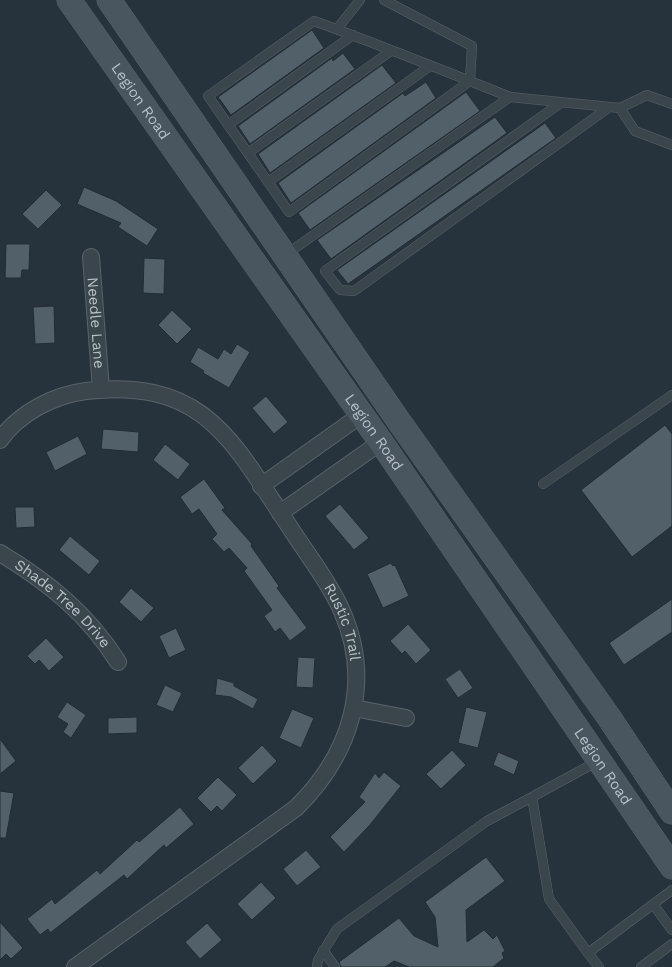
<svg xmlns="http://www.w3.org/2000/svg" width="672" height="967" viewBox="0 0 672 967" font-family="'Work Sans',sans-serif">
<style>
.building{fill:#526069;stroke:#222c33}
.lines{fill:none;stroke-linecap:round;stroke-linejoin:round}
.lane-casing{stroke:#59636a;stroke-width:10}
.street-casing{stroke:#59636a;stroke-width:18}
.secondary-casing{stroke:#59636a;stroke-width:25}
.lane{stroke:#3b454c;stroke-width:9}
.street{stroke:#3b454c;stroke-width:16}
.secondary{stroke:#49555f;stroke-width:24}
.labels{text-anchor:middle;stroke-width:4;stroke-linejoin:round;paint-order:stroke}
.street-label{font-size:15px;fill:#b7c0c7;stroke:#202a32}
</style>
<rect width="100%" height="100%" fill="#27333c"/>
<path class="building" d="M312,30L324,48L231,115L218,97Z
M343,53L355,69L250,144L238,126L332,58L333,61Z
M382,65L396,83L270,173L258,154Z
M426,82L436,98L291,203L278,183L403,93L405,96Z
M466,92L480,111L310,230L298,213Z
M495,117L507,133L331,259L317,240Z
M545,123L556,138L348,284L337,270Z
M84,187L116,201L158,229L147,246L118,227L121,223L77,204Z
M46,190L62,205L38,229L22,214Z
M6,244H30L29,270H22L21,278H5Z
M144,258L165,259L164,294L143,293Z
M54,306L55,343L35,344L33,307Z
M172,310L192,329L177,344L158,325Z
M237,344L250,352L229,388L203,373L204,371L190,362L198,347L218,359L224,349L231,354Z
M266,396L288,422L274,434L252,408Z
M665,425L672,434V526L632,557L581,490Z
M103,429L139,432L138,452L101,449Z
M78,436L87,454L55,471L46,452Z
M165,444L190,464L178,480L153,460Z
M204,479L225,508L222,510L252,544L251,546L279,586L277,588L307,628L290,641L280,628L275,632L264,616L272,610L244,571L247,568L229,548L224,552L212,539L217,534L199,509L192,514L180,497Z
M340,504L369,538L354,550L325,516Z
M15,507H34L35,527L16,528Z
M70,536L100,561L89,575L59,550Z
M391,563L393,566L395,565L409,596L383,608L367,574Z
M131,588L154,608L141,622L119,602Z
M672,599V632L624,665L609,643Z
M408,624L431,650L416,664L405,651L402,654L390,641Z
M176,628L186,650L169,658L159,636Z
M46,638L64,657L49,671L39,660L35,664L27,656Z
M298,657L315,658L313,688L296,687Z
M460,669L473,688L458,698L445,679Z
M217,678L234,683V686L258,699L253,709L231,697L215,695Z
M165,685L182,693L173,712L156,705Z
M67,702L86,715L71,738L63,732L68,724L57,717Z
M466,707L487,712L478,748L458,743Z
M292,709L314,718L301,748L279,738Z
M137,717V733L108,734V718Z
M0,739L16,761L0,774Z
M262,745L277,761L253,784L238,768Z
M452,750L466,765L441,789L426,774Z
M498,752L519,761L514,775L493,765Z
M384,772L401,786L369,826L344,852L330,837L365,802L359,797L375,773L379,778Z
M218,777L237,795L222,811L217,806L211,812L197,798Z
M0,791L14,793L6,838H0Z
M180,807L194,824L166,848L164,845L127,879L124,875L50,933L48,929L40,935L27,919L52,899L55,904L97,870L100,874L137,840L139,842Z
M306,850L321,867L297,886L283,869Z
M486,857L505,881L466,910L467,942L484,930L493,939L497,935L505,951L502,953L504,958L493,967H409L394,961L385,967H341L339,962L399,918L414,936L438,947L435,917L425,902Z
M261,882L276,898L252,920L237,904Z
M0,922L23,948L11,959L6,954L0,960Z
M207,923L222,940L200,959L185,942Z"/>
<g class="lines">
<defs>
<path id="lane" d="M384,0L472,46L470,81
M337,29L360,0
M510,97L620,108L647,95L672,104
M562,102L325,271L340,290L354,291L608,108
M620,108L635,131L672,145
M228,125L353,35
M248,153L391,51
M268,182L430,66
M285,255L510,97C445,71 380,45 314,21L208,96L289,212L470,81
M543,484L672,395
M653,904L672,930
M323,950L335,967
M588,953L549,899L532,797L598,761
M317,967L318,960L337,929L487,821L532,797
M599,967L588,953L672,890
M641,967L672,944"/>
<g id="street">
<path id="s1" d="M91,257L101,390"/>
<path id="s2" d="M0,440C19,413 54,395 86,391C204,378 231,439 289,526C306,553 328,580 341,609C374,682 351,754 296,808L75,967"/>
<path d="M261,486L361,415"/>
<path d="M280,513L381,442"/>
<path id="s3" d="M0,553C48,582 88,614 118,662"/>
<path d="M354,708L406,718"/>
</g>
<g id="secondary">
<path id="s4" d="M69,0L381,442L672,867"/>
<path d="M109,0L398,420L608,716L672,812"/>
</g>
</defs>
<use href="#lane" class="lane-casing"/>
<use href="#street" class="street-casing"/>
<use href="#secondary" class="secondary-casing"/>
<use href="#lane" class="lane"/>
<use href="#street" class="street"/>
<use href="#secondary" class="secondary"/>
</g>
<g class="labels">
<g class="street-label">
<text dy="5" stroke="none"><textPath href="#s4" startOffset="124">Legion Road</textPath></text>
<text dy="5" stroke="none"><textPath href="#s1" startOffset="66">Needle Lane</textPath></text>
<text dy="5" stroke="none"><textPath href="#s4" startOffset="529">Legion Road</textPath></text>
<text dy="5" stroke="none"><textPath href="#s3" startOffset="81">Shade Tree Drive</textPath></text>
<text dy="5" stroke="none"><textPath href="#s2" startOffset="476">Rustic Trail</textPath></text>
<text dy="5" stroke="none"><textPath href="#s4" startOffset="934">Legion Road</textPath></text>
</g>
</g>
</svg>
